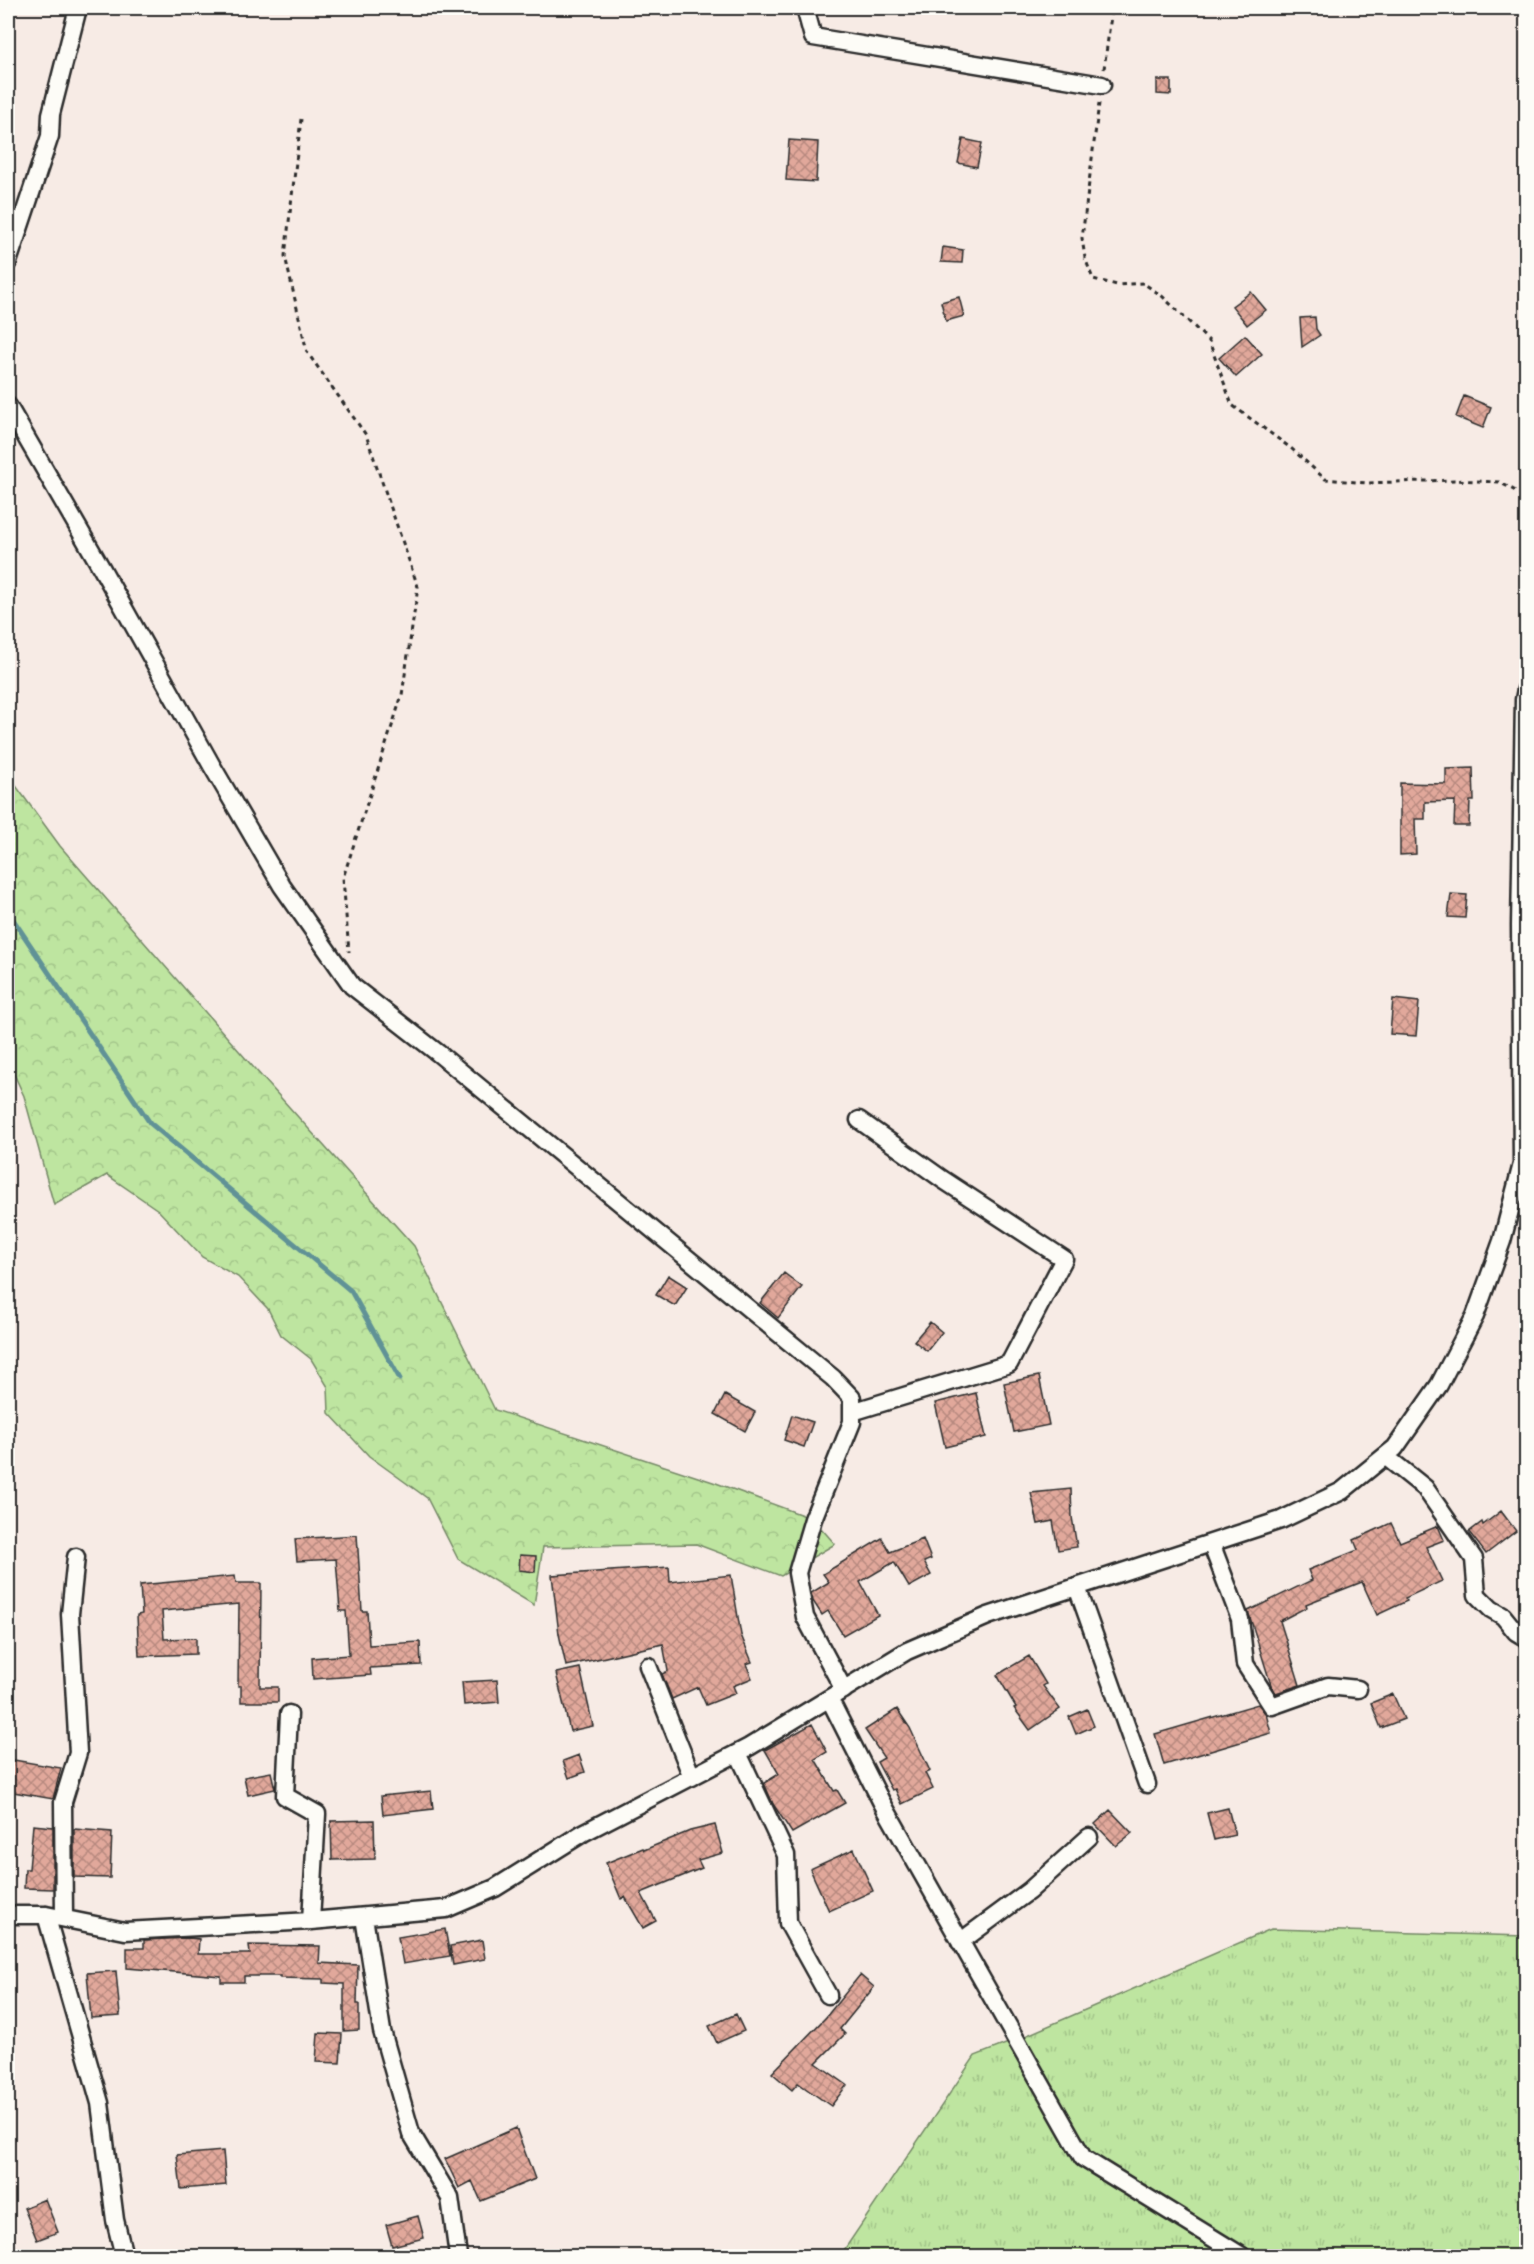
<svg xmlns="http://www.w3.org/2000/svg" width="1534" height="2264" viewBox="0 0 1534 2264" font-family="Delius,sans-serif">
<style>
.grass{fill:url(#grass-tufts);stroke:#748866;stroke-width:1.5}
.forest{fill:url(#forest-crowns);stroke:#748866;stroke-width:1.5}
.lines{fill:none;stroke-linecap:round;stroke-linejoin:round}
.stream{stroke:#619296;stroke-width:5}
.building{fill:url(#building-cross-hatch);stroke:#2b2b2b;stroke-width:1.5}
.minor-casing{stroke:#2b2b2b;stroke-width:21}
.path{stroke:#2b2b2b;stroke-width:3;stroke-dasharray:4.5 4.5;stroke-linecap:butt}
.minor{stroke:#fdfcf7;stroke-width:16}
</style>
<defs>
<pattern id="grass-tufts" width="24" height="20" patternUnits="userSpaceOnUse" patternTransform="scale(1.5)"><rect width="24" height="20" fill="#bee5a0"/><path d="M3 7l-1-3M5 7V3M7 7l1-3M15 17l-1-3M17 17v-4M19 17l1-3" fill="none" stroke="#a3c58a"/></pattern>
<pattern id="forest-crowns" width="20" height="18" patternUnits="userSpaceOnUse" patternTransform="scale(1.5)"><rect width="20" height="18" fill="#bee5a0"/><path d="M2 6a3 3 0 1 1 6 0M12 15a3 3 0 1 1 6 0" fill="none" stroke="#a3c58a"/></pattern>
<pattern id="building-cross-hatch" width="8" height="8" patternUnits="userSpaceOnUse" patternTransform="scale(1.5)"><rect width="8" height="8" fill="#e1a89b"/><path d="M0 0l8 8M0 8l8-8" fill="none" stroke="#b7897f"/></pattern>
</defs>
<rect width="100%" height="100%" fill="#f7ebe5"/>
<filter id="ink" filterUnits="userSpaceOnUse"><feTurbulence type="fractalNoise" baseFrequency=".0167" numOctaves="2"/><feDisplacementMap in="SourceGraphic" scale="12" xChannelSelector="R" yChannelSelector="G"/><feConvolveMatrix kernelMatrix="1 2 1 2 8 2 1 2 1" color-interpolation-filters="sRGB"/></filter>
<g filter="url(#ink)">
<path class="grass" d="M1271,1929L1526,1936V2256H840L975,2056L1016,2040Z"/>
<path class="forest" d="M8,775L60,846L254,1068L414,1246L495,1410L716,1483L813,1519L835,1544L781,1576L696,1544L543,1547L534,1605L458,1559L427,1498L369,1456L329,1413L328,1387L311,1359L281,1335L268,1309L238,1277L202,1257L158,1210L107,1175L54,1205L24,1096L8,1061Z"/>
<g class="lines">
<path class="stream" d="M8,912L150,1123L351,1291L400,1379"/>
</g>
<path class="building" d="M1157,80H1171V95L1157,94Z
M963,139L982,143L977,167L958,163Z
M789,140L818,142L816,182L786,180Z
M943,247L963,250L962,263L941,262Z
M1251,292L1266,310L1247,325L1232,306Z
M959,297L964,316L946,321L941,302Z
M1315,317L1316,329L1320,335L1302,347L1300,318Z
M1245,335L1262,354L1236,377L1219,358Z
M1464,396L1491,407L1483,428L1456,417Z
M1473,768L1474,801H1470L1469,826H1454L1455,801L1425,802V819H1415L1416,854L1400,855V783L1446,784V769Z
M1451,894L1467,895L1465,918L1448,917Z
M1393,999L1419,1002L1416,1036L1390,1034Z
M784,1273L802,1287L778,1318L760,1303Z
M668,1275L687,1287L675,1306L656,1295Z
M930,1322L942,1332L927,1351L914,1341Z
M1039,1376L1049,1425L1014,1432L1004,1383Z
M976,1393L986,1437L945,1447L935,1403Z
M725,1395L755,1412L745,1431L715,1414Z
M792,1415L813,1422L804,1447L784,1440Z
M1071,1489L1072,1517L1077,1547L1058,1550L1053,1521L1038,1524L1031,1493Z
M1501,1511L1516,1531L1486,1554L1469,1532L1482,1522L1483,1525Z
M1391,1523L1400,1542L1438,1526L1444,1540L1426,1547L1442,1581L1405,1598L1407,1601L1377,1615L1362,1582L1306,1604L1307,1607L1280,1621L1300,1685L1276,1693L1271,1685L1248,1611L1312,1580L1308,1570L1358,1550L1354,1540Z
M357,1535L362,1611H367L369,1645L420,1642L421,1665L370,1668L371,1675L313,1679L312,1658L349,1655L346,1611H340L336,1559L297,1561L295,1539Z
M882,1538L890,1552L923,1539L931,1559L924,1562L931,1575L909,1587L894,1562L860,1582L878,1615L843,1635L828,1611L822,1615L813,1601L811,1593L829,1582L823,1574Z
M520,1555L536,1556L535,1572L519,1570Z
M669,1567L670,1582L731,1575L741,1635L752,1662L746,1664L752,1678L733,1686L736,1693L706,1705L698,1687L672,1699L662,1674L668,1671L663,1644L566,1666L559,1634L552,1575Z
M235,1576L236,1583H261L260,1687H278V1702H241V1686H238L239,1604L162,1611L164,1639L196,1638V1654L139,1656L137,1615L142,1614L140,1585Z
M1029,1656L1046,1684L1043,1686L1060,1709L1030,1730L1014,1708L1016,1707L997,1675Z
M580,1668L593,1726L570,1731L556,1673Z
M497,1680L499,1702L464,1705L462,1682Z
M1393,1694L1404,1719L1381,1728L1371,1703Z
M1258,1704L1266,1714L1271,1733L1164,1765L1155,1734Z
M897,1709L910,1728L930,1771L925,1773L933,1789L902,1804L895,1789L892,1790L877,1762L884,1758L865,1730Z
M1087,1709L1094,1726L1076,1734L1069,1717Z
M812,1724L827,1752L815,1759L834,1791L837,1790L845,1803L792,1833L773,1804L764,1783L779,1774L765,1750Z
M579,1755L585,1772L569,1778L563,1761Z
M8,1759L61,1768L53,1799L8,1791Z
M271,1772L275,1789L248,1795L244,1777Z
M431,1791L433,1809L383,1815L381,1796Z
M1228,1808L1235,1835L1214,1840L1207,1813Z
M1110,1810L1132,1833L1116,1846L1095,1824Z
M374,1820L375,1859L332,1860L331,1821Z
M33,1825L53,1827V1889L24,1888L25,1869H29Z
M715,1825L723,1853L698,1860L702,1868L641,1893L656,1921L643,1928L625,1897L621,1899L606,1863L643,1848L644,1850L690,1831Z
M74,1829L112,1832L110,1878L74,1877Z
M854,1849L873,1891L829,1911L810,1869Z
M445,1929L450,1956L403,1964L398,1937Z
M189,1938L199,1939L198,1954H250L249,1945L320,1946L319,1963L358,1965L357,2004H359V2030L344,2031V1984L323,1983V1979L280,1978V1976H244V1982H221V1976L127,1968V1948H144V1940Z
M482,1940L485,1959L453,1965L450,1946Z
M116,1971L120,2016L91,2018L87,1973Z
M860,1975L874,1987L840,2029L845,2034L816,2063L847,2085L831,2106L798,2083L792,2090L772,2073L826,2017Z
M736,2014L744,2031L717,2043L709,2026Z
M318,2033L342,2034L340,2063L316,2062Z
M516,2128L535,2179L481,2201L472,2181L459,2188L445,2159Z
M223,2151L226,2185L181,2189L177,2155Z
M45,2199L58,2232L37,2240L24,2208Z
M418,2216L424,2238L392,2246L386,2225Z"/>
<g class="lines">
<defs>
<path id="minor" d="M805,8L813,37L1102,85
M8,262L50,136L51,114L78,8
M8,406L102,569L212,766L282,886L352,986L438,1053L833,1378L852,1398V1422L813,1519L797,1573L805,1617L844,1690
M852,1412L1009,1364L1064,1259L942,1179L859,1120
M1385,1456L1425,1488L1474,1559L1477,1595L1491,1609L1503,1616L1516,1632L1526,1638
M1211,1543L1240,1619L1245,1664L1272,1706L1328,1686L1358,1689
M1077,1587L1147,1784
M648,1666L692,1777
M830,1700L881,1801L1083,2158L1242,2256
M289,1714L285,1796L317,1814L311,1921
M738,1753L786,1855L788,1923L828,1995
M8,1915H46L125,1931L311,1921L446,1909L495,1888L583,1833L749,1747L907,1651L988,1616L1281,1520L1342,1491L1395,1448L1439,1385L1475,1316L1502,1241L1522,1164L1520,926L1524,700L1526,689
M46,1915L100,2103L115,2220L124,2256
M364,1917L382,2031L411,2133L450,2198L458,2256
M64,1918L63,1802L78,1753L70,1614L76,1557
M960,1942L1029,1891L1089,1837"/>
</defs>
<use href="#minor" class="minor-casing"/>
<path class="path" d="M1104,69L1112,8
M1099,103L1082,238L1085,258L1093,279L1117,285L1143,283L1162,296L1209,341L1232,405L1292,449L1325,479L1366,483L1454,480L1499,482L1523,495L1526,499
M301,119L285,256L307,352L366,435L418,587L402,695L343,878L349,952"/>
<use href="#minor" class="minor"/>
</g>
</g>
<rect width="1534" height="2264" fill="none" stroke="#fdfcf7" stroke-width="30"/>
<rect x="15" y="15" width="1504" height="2234" fill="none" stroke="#2b2b2b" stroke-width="2" filter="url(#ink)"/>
</svg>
